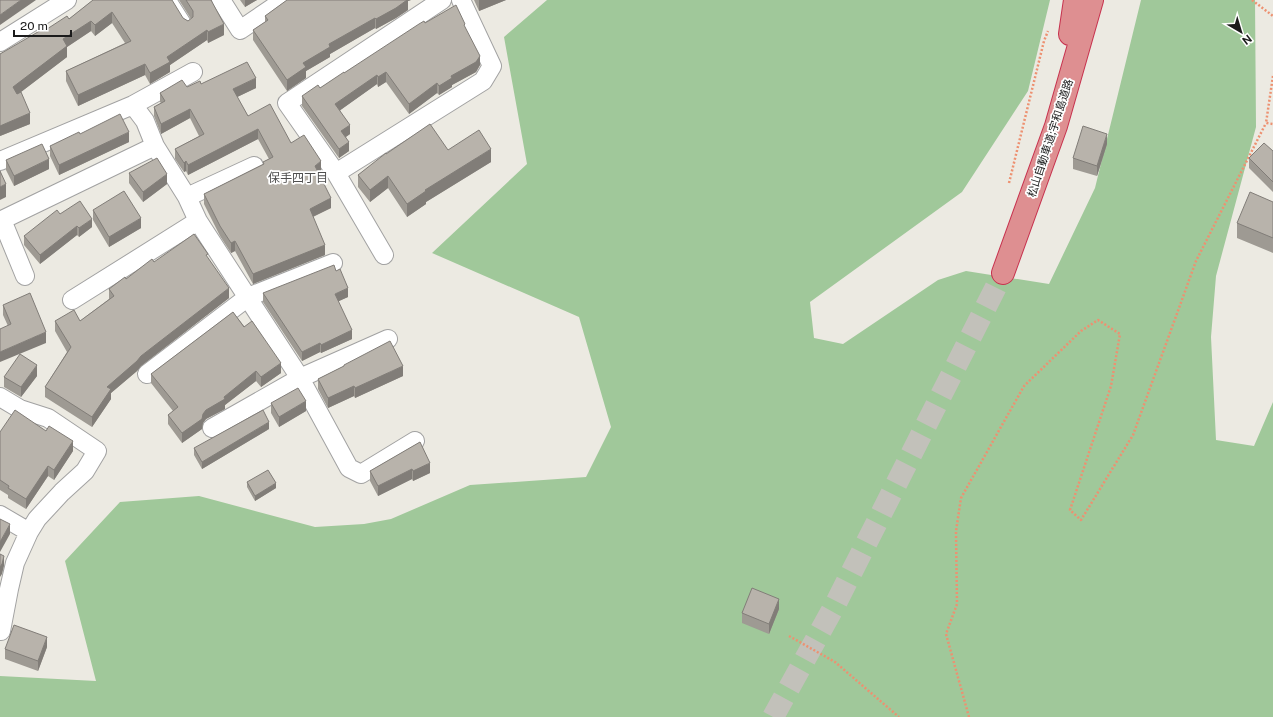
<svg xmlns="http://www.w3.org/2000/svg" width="1273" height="717" viewBox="0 0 1273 717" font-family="'Public Sans','Noto Sans JP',sans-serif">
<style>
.forest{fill:#a0c89a}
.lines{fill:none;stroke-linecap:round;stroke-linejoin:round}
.highway-tunnel{stroke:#c2c1ba;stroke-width:22;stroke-dasharray:22 11;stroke-linecap:butt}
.lane-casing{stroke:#a2a2a2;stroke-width:11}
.street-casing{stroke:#a2a2a2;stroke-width:20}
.highway-casing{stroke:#c7324e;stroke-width:24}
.path{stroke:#ed9171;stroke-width:2.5;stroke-dasharray:2 2;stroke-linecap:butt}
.lane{stroke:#fff;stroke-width:9}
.street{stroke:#fff;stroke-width:18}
.highway{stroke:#de8f91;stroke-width:22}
.wall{fill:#9e9a93}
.shaded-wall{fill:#817d78}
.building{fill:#b8b3ab;stroke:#817d78}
.labels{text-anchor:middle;stroke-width:3.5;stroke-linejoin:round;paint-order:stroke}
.street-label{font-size:11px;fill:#1b1b1b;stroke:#fff}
.neighbourhood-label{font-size:12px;fill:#4e4e4e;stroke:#fff}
</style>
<rect width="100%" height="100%" fill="#eceae2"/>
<path class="forest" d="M547,0H1050L1028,91L962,192L810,302L814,338L843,344L938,280L966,271L1049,284L1095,188L1141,0H1255L1256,127L1216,276L1211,337L1216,440L1254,446L1273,402V717H0V676L96,681L65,561L120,502L199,496L315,527L364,524L391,519L470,485L586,477L611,427L579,317L432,253L527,164L504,37Z"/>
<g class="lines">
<path class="highway-tunnel" d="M773,717L836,603L1003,273"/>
<defs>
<path id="lane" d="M172,0L188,25"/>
<path id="street" d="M221,0L240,30L284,0
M0,42L67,0
M133,105L145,121L155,146L187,197L198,221L300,378L349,468L361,474L415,441
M0,161L133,105L193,72
M336,173L483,81L492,66L461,0
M187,197L254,166
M384,255L336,173L287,103L442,0
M25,276L2,220L155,146
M72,300L198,221
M147,374L248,297L333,263
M0,397L20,409L48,418L97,451L85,471L62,492L37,519L29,532
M212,428L300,378L388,339
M0,515L29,532L15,563L9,589L1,631"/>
<path id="highway" d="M1070,34L1075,0
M1003,273L1056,126L1092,0"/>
</defs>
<use href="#lane" class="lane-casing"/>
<use href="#street" class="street-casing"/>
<use href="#highway" class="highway-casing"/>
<path class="path" d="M1252,0L1273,16
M1273,76L1266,123L1273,124
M1009,183L1044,41L1048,31
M789,636L835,662L899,717
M969,717L946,634L957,604L956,531L961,498L1024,386L1081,331L1098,320L1120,334L1111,386L1070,510L1081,520L1133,435L1196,261L1266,123"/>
<use href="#lane" class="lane"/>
<use href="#street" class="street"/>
<use href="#highway" class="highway"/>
</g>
<path class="wall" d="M93,0L183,18L188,21L191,19L179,0H212V3L224,35L208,43L207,40L170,65V72L150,84L145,75L78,106L66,81V71L125,43L112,23L95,36L91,31L67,47V57L21,92L30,124L0,136V54L44,31L69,19Z
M240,0H257L245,7Z
M287,0H411L408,1V10L396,18L376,29L375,28L330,54V57L306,71V78L287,91L253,40V30L265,22V16Z
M474,0H506L479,11Z
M425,23L465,27L480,65L476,72L452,85V87L439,95L437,93L409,114L386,82L378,87L377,84L340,110L350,134L346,137L349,151L339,158L302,106V96L320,88Z
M201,84L256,88L237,97L248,116L291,143L321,171L318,173L331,208L313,217L325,255L253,284L235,251L231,253L220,236L204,204V194L263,164V162L269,159L258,139L188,175L186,171L184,172L175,159V149L199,136L190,118L161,134L154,116V107L161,103L160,102V93Z
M80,134L129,142L59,175L50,156V146Z
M1107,144L1097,176L1073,169V158Z
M448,150L491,162L426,202V204L407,217L388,188L370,202L358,187V175L386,154Z
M1273,151V192L1249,168V158Z
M6,160L49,169L14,186L6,170Z
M129,173L167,184L143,202L129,183Z
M1273,202V253L1237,238V223Z
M93,210L141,228L109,247L93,220Z
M60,214L92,227L79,237L77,235L40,264L24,245V236Z
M208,258L229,298L141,366L137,371L111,393V399L92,427L45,397V387L67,352L55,331V321H80L109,299V289L154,262Z
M263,293L348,297L338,301L352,339L321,353L320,352L302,361L263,302Z
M3,305L46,343L8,326L3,315Z
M233,312L281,373L261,387L256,381L225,405V409L206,419L203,423L202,429L182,443L168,424V415L173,411L151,383V374Z
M344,365L403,376L355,398L354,396L328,408L318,389V379L344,366Z
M37,376L21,397L4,387V377Z
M271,403L306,411L279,427L271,413Z
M269,429L202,469L194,455V448Z
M0,432L73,451L54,480L48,476L26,509L8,498V495L0,490Z
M420,442L430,473L413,481L412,479L378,496L370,481V471Z
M247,482L276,488L255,501L247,487Z
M779,609L769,634L742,623V613Z
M47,647L38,671L5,659V649Z"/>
<path class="shaded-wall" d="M21,0H36L0,25V15Z
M245,0H257L245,7Z
M404,0H411L408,1V10L396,18L376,29V19Z
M479,0H506L479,11Z
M112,12V23L95,36V25Z
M375,18V28L330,54V57L306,71V78L287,91V80L303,63L329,44Z
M91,21V31L67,47V57L13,98V87L63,39Z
M224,24V35L208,43V32Z
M207,30V40L170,65V72L150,84V73L167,57Z
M480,56V65L476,72L452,85V87L439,95V86L451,76Z
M145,64V75L78,106V95Z
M386,72V82L378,87V77Z
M377,75V84L335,114V104Z
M256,78V88L233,99V89Z
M437,83V93L409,114V104Z
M190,109V118L161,134V124Z
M30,113V124L0,136V126Z
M350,125V134L341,140V131Z
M258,129V139L188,175V165Z
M129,132V142L59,175V165Z
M1107,134V144L1097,176V166Z
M349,142V151L339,158V149Z
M491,149V162L426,202V204L407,217V204L425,190Z
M49,159V169L14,186V176Z
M186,161V171L184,172V163Z
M321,161V171L315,175V166Z
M167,174V184L143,202V192Z
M388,176V188L370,202V190Z
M6,184V197L0,200V187Z
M331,198V208L310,218V209Z
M141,218V228L109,247V237Z
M92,219V227L79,237V228Z
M77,226V235L40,264V255Z
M235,241V251L231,253V243Z
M325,245V255L253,284V274Z
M229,288V298L141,366L137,371L111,393V399L92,427V417L107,387L141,356Z
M348,288V297L335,303V294Z
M352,330V339L321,353V345Z
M46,332V343L0,362V352Z
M320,343V352L302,361V352Z
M281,363V373L261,387V377Z
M37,365V376L21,397V387Z
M403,366V376L355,398V388Z
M256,371V381L225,405V409L206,419L203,423L202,429L182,443V433L206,410L224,397Z
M354,386V396L328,408V398Z
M306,401V411L279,427V417Z
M269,422V429L202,469V462Z
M73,441V451L54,480V470Z
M430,463V473L413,481V471Z
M48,466V476L26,509V499Z
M412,469V479L378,496V486Z
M276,483V488L255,501V496Z
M10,524V534L0,552V542Z
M4,556V566L2,574L0,577V567Z
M779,599V609L769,634V624Z
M47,637V647L38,671V661Z"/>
<path class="building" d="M0,0H21L0,15Z
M93,0H172L183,18L188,21L193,17V11L186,0H211L224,24L208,32L207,30L167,57L170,62L150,73L145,64L78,95L66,71L131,41L112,12L95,25L91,21L63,39L67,46L13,87L17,94L21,92L30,113L0,126V54L43,29L44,31L67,16L69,19Z
M287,0H407L396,8L376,19L375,18L329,44L330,47L303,63L306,67L287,80L253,30L268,20L265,16Z
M456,5L465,24L464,25L480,56L476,62L451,76L452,78L439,86L437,83L409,104L386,72L378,77L377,75L335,104L350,125L341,131L349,142L339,149L302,96L318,85L320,88L344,72V73L419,24L424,21L425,23Z
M247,62L256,78L233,89L248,116L270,104L291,143L304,135L321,161L315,166L331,198L310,209L325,245L253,274L235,241L231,243L220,226L204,194L264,164L263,162L273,157L258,129L188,165L186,161L184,163L175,149L204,134L190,109L161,124L154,107L165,101L160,93L182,80L187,87L200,81L201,84Z
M120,114L129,132L59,165L50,146L79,132L80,134Z
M430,124L448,150L479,130L491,149L425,190L426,191L407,204L388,176L370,190L358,175L386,153V154Z
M1083,126L1107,134L1097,166L1073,158Z
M1264,143L1273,151V182L1249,158Z
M42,144L49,159L14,176L6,160Z
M157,158L167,174L143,192L129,173Z
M0,171L6,184L0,187Z
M124,191L141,218L109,237L93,210Z
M1250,192L1273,202V238L1237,223Z
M80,201L92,219L79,228L77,226L40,255L24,236L57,210L60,214Z
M194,234L208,254L206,255L229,288L141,356L137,361L107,387L111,389L92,417L45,387L71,347L55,321L74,310L80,321L114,296L109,289L125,277L126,279L152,259L154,262Z
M334,265L336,271L340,269L348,288L335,294L352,330L321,345L320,343L302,352L263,293Z
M30,293L46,332L0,352V329L11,324L3,305Z
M233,312L244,327L252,321L281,363L261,377L256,371L224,397L225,399L206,410L203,414L202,419L182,433L168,415L178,407L151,374Z
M390,341L403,366L355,388L354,386L328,398L318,379L344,366V365Z
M20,354L37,365L21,387L4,377Z
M298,388L306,401L279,417L271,403Z
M15,410L46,431L49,426L73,441L54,470L48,466L26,499L8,488L9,486L0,480V432Z
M263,410L269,422L202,462L194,448Z
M420,442L430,463L413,471L412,469L378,486L370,471Z
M268,470L276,483L255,496L247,482Z
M0,519L10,524L0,542Z
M0,554L4,556L2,564L0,567Z
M752,588L779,599L769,624L742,613Z
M14,625L47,637L38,661L5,649Z"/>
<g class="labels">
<g class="street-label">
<text transform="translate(1050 138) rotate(-72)" y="4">松山自動車道;宇和島道路</text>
</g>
<g class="neighbourhood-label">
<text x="298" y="182">保手四丁目</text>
</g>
</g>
<g transform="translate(1241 32) rotate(142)" stroke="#ffffff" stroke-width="3" paint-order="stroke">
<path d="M0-3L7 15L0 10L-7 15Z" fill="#1b1b1b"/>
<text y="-6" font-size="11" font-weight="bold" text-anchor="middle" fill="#1b1b1b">N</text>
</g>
<path d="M14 30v6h57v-6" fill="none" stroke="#1b1b1b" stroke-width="2"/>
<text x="20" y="30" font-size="12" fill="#1b1b1b" stroke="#ffffff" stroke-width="3" paint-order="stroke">20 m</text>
</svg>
